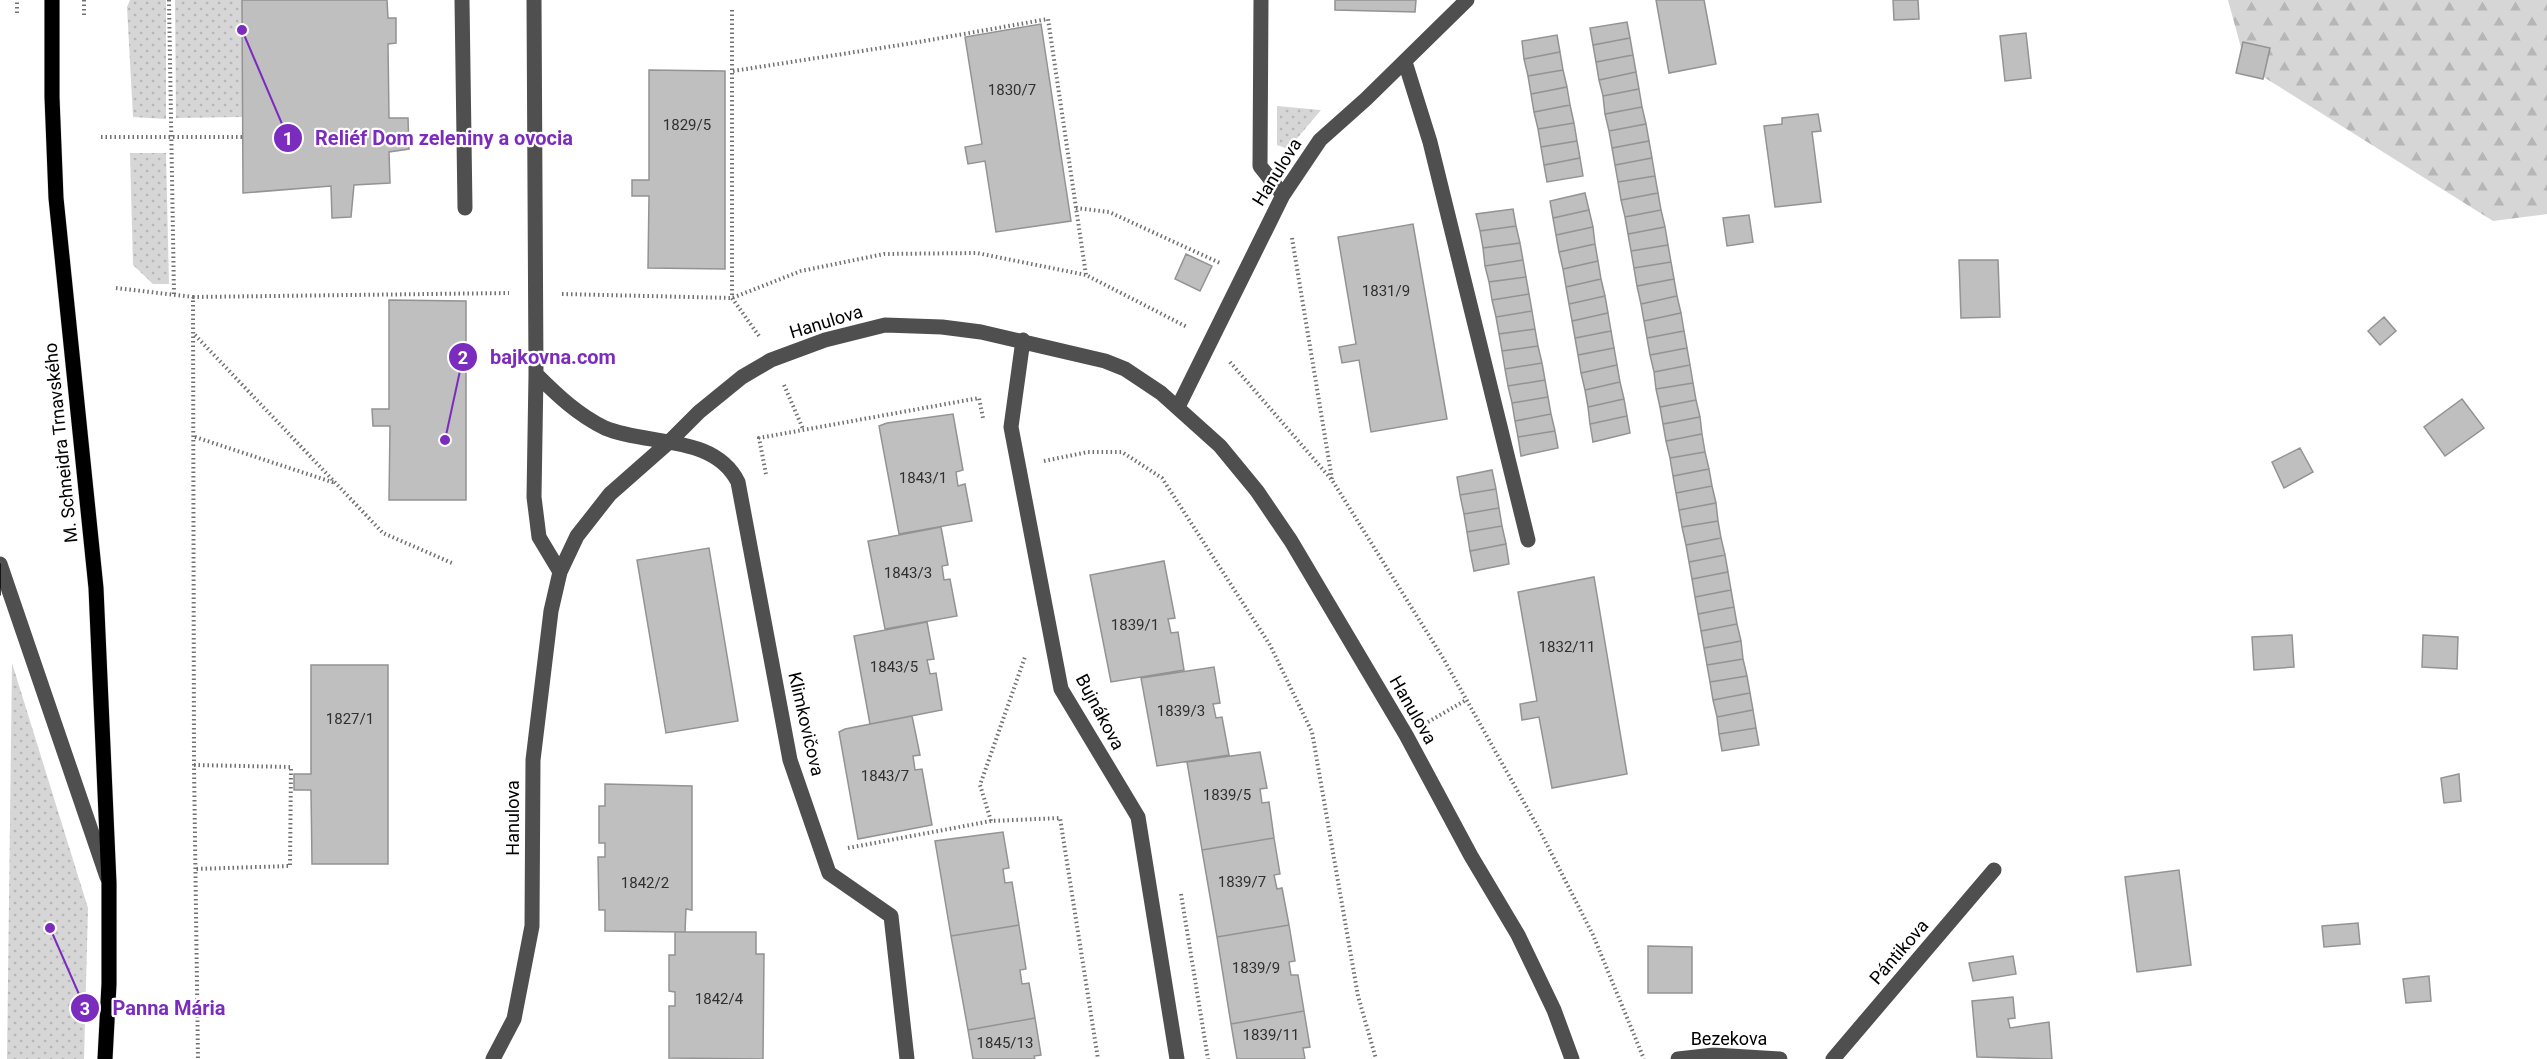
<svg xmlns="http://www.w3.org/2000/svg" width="2547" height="1059" viewBox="0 0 2547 1059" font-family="Roboto,sans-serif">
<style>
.grass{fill:url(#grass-dots)}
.forest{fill:url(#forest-firs)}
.building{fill:#bfbfbf;stroke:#939393;stroke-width:1.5}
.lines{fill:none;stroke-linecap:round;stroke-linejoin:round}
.major-casing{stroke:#dbdbdb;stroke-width:16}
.path{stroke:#717171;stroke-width:4;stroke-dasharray:1.5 3;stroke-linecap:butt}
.minor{stroke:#4f4f4f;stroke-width:15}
.major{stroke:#000;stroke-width:15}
.tram{stroke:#000;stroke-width:1.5}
.labels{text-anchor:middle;stroke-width:4.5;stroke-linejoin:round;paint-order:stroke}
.number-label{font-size:15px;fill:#303030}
.street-label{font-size:18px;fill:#000;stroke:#fff}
.leader{fill:none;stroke:#7b2cbf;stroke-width:2}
.callout-dot{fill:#7b2cbf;stroke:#fff;stroke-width:2}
.mark-label{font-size:18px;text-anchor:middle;font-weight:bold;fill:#fff}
.callout-label{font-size:20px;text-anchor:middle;font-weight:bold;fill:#7b2cbf;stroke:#fff;stroke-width:4.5;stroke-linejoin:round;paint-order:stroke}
</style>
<defs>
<pattern id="grass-dots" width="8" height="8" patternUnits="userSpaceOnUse" patternTransform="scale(1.5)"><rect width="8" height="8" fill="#d6d6d6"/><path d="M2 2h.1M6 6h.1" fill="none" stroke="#b6b6b6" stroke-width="1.8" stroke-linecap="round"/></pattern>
<pattern id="forest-firs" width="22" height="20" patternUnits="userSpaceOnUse" patternTransform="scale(1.5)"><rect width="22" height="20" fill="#d6d6d6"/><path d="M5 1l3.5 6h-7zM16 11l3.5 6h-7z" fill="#b6b6b6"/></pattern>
</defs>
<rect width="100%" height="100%" fill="#fff"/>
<path class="grass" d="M130,0H166V119L133,117L127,7Z
M175,0H242V117L176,118Z
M1277,106L1321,110L1288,149L1277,145Z
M130,153H166L169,284H153L133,265Z
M12,663L88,908L84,1059H7Z"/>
<path class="forest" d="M2228,0H2547V214L2493,221L2246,66Z"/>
<path class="building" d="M242,0H387L388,18H396V43L388,44L389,118H408L409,149L389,152L390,183L354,185L351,217L332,218L331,186L243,193Z
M1335,0H1416L1415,12L1335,10Z
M1656,0H1704L1716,64L1669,73Z
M1893,0H1918L1919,19L1894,20Z
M1627,22L1630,38L1593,45L1590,28Z
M1041,24L1071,221L996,232L985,161L968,164L965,147L982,144L965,37Z
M2026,33L2031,78L2005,81L2000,36Z
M1557,35L1560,52L1524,59L1522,41Z
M1630,38L1633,55L1596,62L1593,45Z
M2243,42L2270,48L2263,79L2236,73Z
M1560,52L1563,70L1528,76L1524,59Z
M1633,55L1636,72L1599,80L1596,62Z
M649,70L725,71V269L648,268L649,196H632V180H649Z
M1563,70L1567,87L1531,94L1528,76Z
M1636,72L1639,89L1603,96L1599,80Z
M1567,87L1570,105L1534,112L1531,94Z
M1639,89L1642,107L1605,114L1603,96Z
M1570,105L1574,123L1538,129L1534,112Z
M1642,107L1646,124L1609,131L1605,114Z
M1818,114L1821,131L1812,132L1821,202L1775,207L1764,126L1782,124V118Z
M1574,123L1577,141L1541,147L1538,129Z
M1646,124L1649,141L1612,148L1609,131Z
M1577,141L1580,158L1544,165L1541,147Z
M1649,141L1652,158L1615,165L1612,148Z
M1580,158L1583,176L1547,182L1544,165Z
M1652,158L1655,176L1618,182L1615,165Z
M1655,176L1658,193L1621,200L1618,182Z
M1585,193L1589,210L1553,218L1550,201Z
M1658,193L1661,210L1625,217L1621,200Z
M1513,209L1516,226L1480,231L1476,214Z
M1589,210L1593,227L1556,235L1553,218Z
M1661,210L1665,227L1628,234L1625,217Z
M1749,215L1753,242L1727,246L1723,218Z
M1413,224L1447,419L1371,432L1359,360L1342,363L1339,347L1356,344L1338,237Z
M1516,226L1520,243L1483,248L1480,231Z
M1593,227L1595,244L1559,252L1556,235Z
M1665,227L1668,245L1631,251L1628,234Z
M1520,243L1523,260L1485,266L1483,248Z
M1595,244L1598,261L1563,269L1559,252Z
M1668,245L1671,262L1634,268L1631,251Z
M1186,254L1212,266L1200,291L1175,279Z
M1523,260L1526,277L1489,282L1485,266Z
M1959,260H1998L2000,317L1961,318Z
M1598,261L1601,279L1566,287L1563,269Z
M1671,262L1674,279L1637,286L1634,268Z
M1526,277L1529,294L1492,300L1489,282Z
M1601,279L1605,296L1569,304L1566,287Z
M1674,279L1677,296L1641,304L1637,286Z
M1529,294L1532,311L1496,317L1492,300Z
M1605,296L1608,313L1572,321L1569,304Z
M1677,296L1681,313L1644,321L1641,304Z
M389,300L466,301V500H389L390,426H373L372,409H389Z
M1532,311L1535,329L1499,334L1496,317Z
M1608,313L1611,331L1575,338L1572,321Z
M1681,313L1684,331L1647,338L1644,321Z
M2384,317L2396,331L2380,345L2368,331Z
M1535,329L1538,346L1502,351L1499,334Z
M1611,331L1614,348L1578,355L1575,338Z
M1684,331L1687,348L1650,355L1647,338Z
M1538,346L1542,363L1505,369L1502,351Z
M1614,348L1617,365L1581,373L1578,355Z
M1687,348L1690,365L1654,372L1650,355Z
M1542,363L1545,380L1508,386L1505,369Z
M1617,365L1620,382L1585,390L1581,373Z
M1690,365L1693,383L1656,389L1654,372Z
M1545,380L1548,397L1512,403L1508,386Z
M1620,382L1624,399L1588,407L1585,390Z
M1693,383L1696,400L1660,407L1656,389Z
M1548,397L1551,414L1515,421L1512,403Z
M1624,399L1627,416L1590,424L1588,407Z
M2462,399L2484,428L2445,456L2424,427Z
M1696,400L1700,417L1663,424L1660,407Z
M953,414L963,470L956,472L958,486L965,484L972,521L899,534L879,426L887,423Z
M1551,414L1555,431L1518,437L1515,421Z
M1627,416L1630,433L1593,442L1590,424Z
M1700,417L1702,434L1666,441L1663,424Z
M1555,431L1558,448L1521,456L1518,437Z
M1702,434L1705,452L1670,458L1666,441Z
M2300,448L2313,472L2284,488L2272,462Z
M1705,452L1709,469L1673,476L1670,458Z
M1709,469L1712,486L1676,493L1673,476Z
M1492,470L1496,489L1460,495L1457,477Z
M1712,486L1716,503L1679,510L1676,493Z
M1496,489L1499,508L1464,514L1460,495Z
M1716,503L1718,521L1682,527L1679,510Z
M1499,508L1502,526L1467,532L1464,514Z
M1718,521L1721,538L1686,545L1682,527Z
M1502,526L1506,544L1470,551L1467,532Z
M941,527L948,565L942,566L944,580L950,579L957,616L885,629L868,541Z
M1721,538L1725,555L1689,562L1686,545Z
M1506,544L1509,564L1474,571L1470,551Z
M709,548L738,721L666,733L637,560Z
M1725,555L1728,572L1692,579L1689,562Z
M1164,561L1175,618L1168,619L1171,633L1178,632L1184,670L1111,682L1090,575Z
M1728,572L1731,590L1695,597L1692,579Z
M1594,577L1627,774L1552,788L1539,717L1522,720L1520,704L1537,701L1518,592Z
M1731,590L1734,607L1698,614L1695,597Z
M1734,607L1737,624L1701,631L1698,614Z
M927,622L934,659L927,660L930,674L936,673L942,710L870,724L854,636Z
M1737,624L1741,641L1704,648L1701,631Z
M2292,635L2294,667L2254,670L2252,637Z
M2423,635L2458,637L2457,669L2422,667Z
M1741,641L1743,659L1707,665L1704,648Z
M1743,659L1747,676L1710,682L1707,665Z
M311,665H388V864H312L311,790H294V774H311Z
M1214,667L1220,703L1213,704L1216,718L1222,717L1229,755L1157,766L1141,678Z
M1747,676L1750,693L1713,700L1710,682Z
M1750,693L1753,710L1717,717L1713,700Z
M1753,710L1756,728L1719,734L1717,717Z
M912,716L920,755L913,756L915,770L922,769L932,825L858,839L839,732L845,729Z
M1756,728L1759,745L1722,751L1719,734Z
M1260,752L1267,788L1260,789L1262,803L1269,802L1274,838L1202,850L1187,762Z
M2459,774L2461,801L2444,803L2441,778Z
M605,784L692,786V910L686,909L685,932L605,931V910H599L598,857H605V843H599V806H605Z
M1003,832L1009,868L1003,869L1005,883L1012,882L1019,925L951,936L935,841Z
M1274,838L1280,874L1274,875L1277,889L1282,888L1289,925L1217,937L1202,850Z
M2179,870L2191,965L2137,972L2125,877Z
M2358,923L2360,944L2324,947L2322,926Z
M1019,925L1026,969L1020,970L1022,984L1029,983L1035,1018L968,1030L951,936Z
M1289,925L1295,961L1289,962L1291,975H1298L1304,1011L1231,1024L1217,937Z
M675,932H756V954H764L763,1059L669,1058V1006H675V992L669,991V955H675Z
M1648,946L1692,947V993H1648Z
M2013,956L2016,974L1973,981L1969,963Z
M2429,976L2431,1001L2406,1003L2403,979Z
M2013,997L2015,1018L2008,1019L2010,1028L2049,1022L2052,1059L1977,1057L1972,1001Z
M1304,1011L1310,1047L1303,1048L1305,1059H1237L1231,1024Z
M1035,1018L1041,1055L1034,1056L1035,1059H973L968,1030Z"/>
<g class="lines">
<defs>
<path id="major" d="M52,0V97L56,198L96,588L109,883V984L105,1059"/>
</defs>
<use href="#major" class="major-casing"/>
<path class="path" d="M84,0V18
M169,0L174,294
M732,10V298L759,336
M17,13V0
M733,71L913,43L1048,19L1086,275
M101,137H243
M1076,208L1109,212L1220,263
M1292,238L1332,479
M116,288L193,297L194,765L198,1059
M562,294L732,298L801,271L884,254L977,253L1086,275L1187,327
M193,297L509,293
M195,335L383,533L452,563
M1230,362L1332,480L1443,658L1540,831L1593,935L1644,1059
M784,385L803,429
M195,437L335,483
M1044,461L1088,452H1122L1162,478L1270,645L1312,732L1358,996L1376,1059
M766,474L759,438L979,398L983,418
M1428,722L1466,700
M194,765L291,767L290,866L195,869
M991,821L980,785L1025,657
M848,848L991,821L1060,818L1098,1059
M1181,894L1208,1059"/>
<path class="minor" d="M462,0L465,208
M534,0L536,374L534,497L539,537L560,572
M1261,0L1260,166L1283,195
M1405,62L1430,142L1528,540
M1023,340L1011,427L1061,689L1138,817L1177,1059
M536,374C557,395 578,415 605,428C648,446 714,434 738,482L790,760L829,873L891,916L907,1059
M1178,407L1283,195L1320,140L1366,99L1467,0
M0,564L107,877
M493,1059L514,1019L532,926L533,760L551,611L560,572L577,536L610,494L669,442L699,412L742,377L771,360L825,340L885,325L942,327L981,332L1105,361L1125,369L1161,393L1220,446L1257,491L1291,541L1406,735L1471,856L1518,935L1554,1010L1572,1059
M1678,1059L1714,1055L1780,1059
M1833,1059L1994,870"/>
<use href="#major" class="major"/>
<path class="tram" d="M0,564V595"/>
</g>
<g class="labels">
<g class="number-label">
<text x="1012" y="95">1830/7</text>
<text x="687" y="130">1829/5</text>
<text x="1386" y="296">1831/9</text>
<text x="923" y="483">1843/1</text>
<text x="908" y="578">1843/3</text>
<text x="1135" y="630">1839/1</text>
<text x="1567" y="652">1832/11</text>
<text x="894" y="672">1843/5</text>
<text x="1181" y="716">1839/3</text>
<text x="350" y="724">1827/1</text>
<text x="885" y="781">1843/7</text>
<text x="1227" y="800">1839/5</text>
<text x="1242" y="887">1839/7</text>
<text x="645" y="888">1842/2</text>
<text x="1256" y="973">1839/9</text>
<text x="719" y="1004">1842/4</text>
<text x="1271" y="1040">1839/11</text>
<text x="1005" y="1048">1845/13</text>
</g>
<g class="street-label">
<text transform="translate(1277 172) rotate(-58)" y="6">Hanulova</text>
<text transform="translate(826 322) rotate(-17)" y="6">Hanulova</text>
<text transform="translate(61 443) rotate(-96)" y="6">M. Schneidra Trnavského</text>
<text transform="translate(1413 710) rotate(60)" y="6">Hanulova</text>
<text transform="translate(1100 712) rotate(62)" y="6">Bujnákova</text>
<text transform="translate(806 724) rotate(77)" y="6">Klimkovičova</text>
<text transform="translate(513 818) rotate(-90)" y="6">Hanulova</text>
<text transform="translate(1899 952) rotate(-49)" y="6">Pántikova</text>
<text x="1729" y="1045">Bezekova</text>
</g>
</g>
<path class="leader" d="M242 30L288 138M445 440L463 357M50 928L85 1008"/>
<g class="callout-dot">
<circle cx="242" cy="30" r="6"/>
<circle cx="445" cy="440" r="6"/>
<circle cx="50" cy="928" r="6"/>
<circle cx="288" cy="138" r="15"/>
<circle cx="463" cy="357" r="15"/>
<circle cx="85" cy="1008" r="15"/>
</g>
<g class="mark-label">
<text x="288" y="145">1</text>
<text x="463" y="364">2</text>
<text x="85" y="1015">3</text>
</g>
<g class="callout-label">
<text x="444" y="145">Reliéf Dom zeleniny a ovocia</text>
<text x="553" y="364">bajkovna.com</text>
<text x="169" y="1015">Panna Mária</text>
</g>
</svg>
